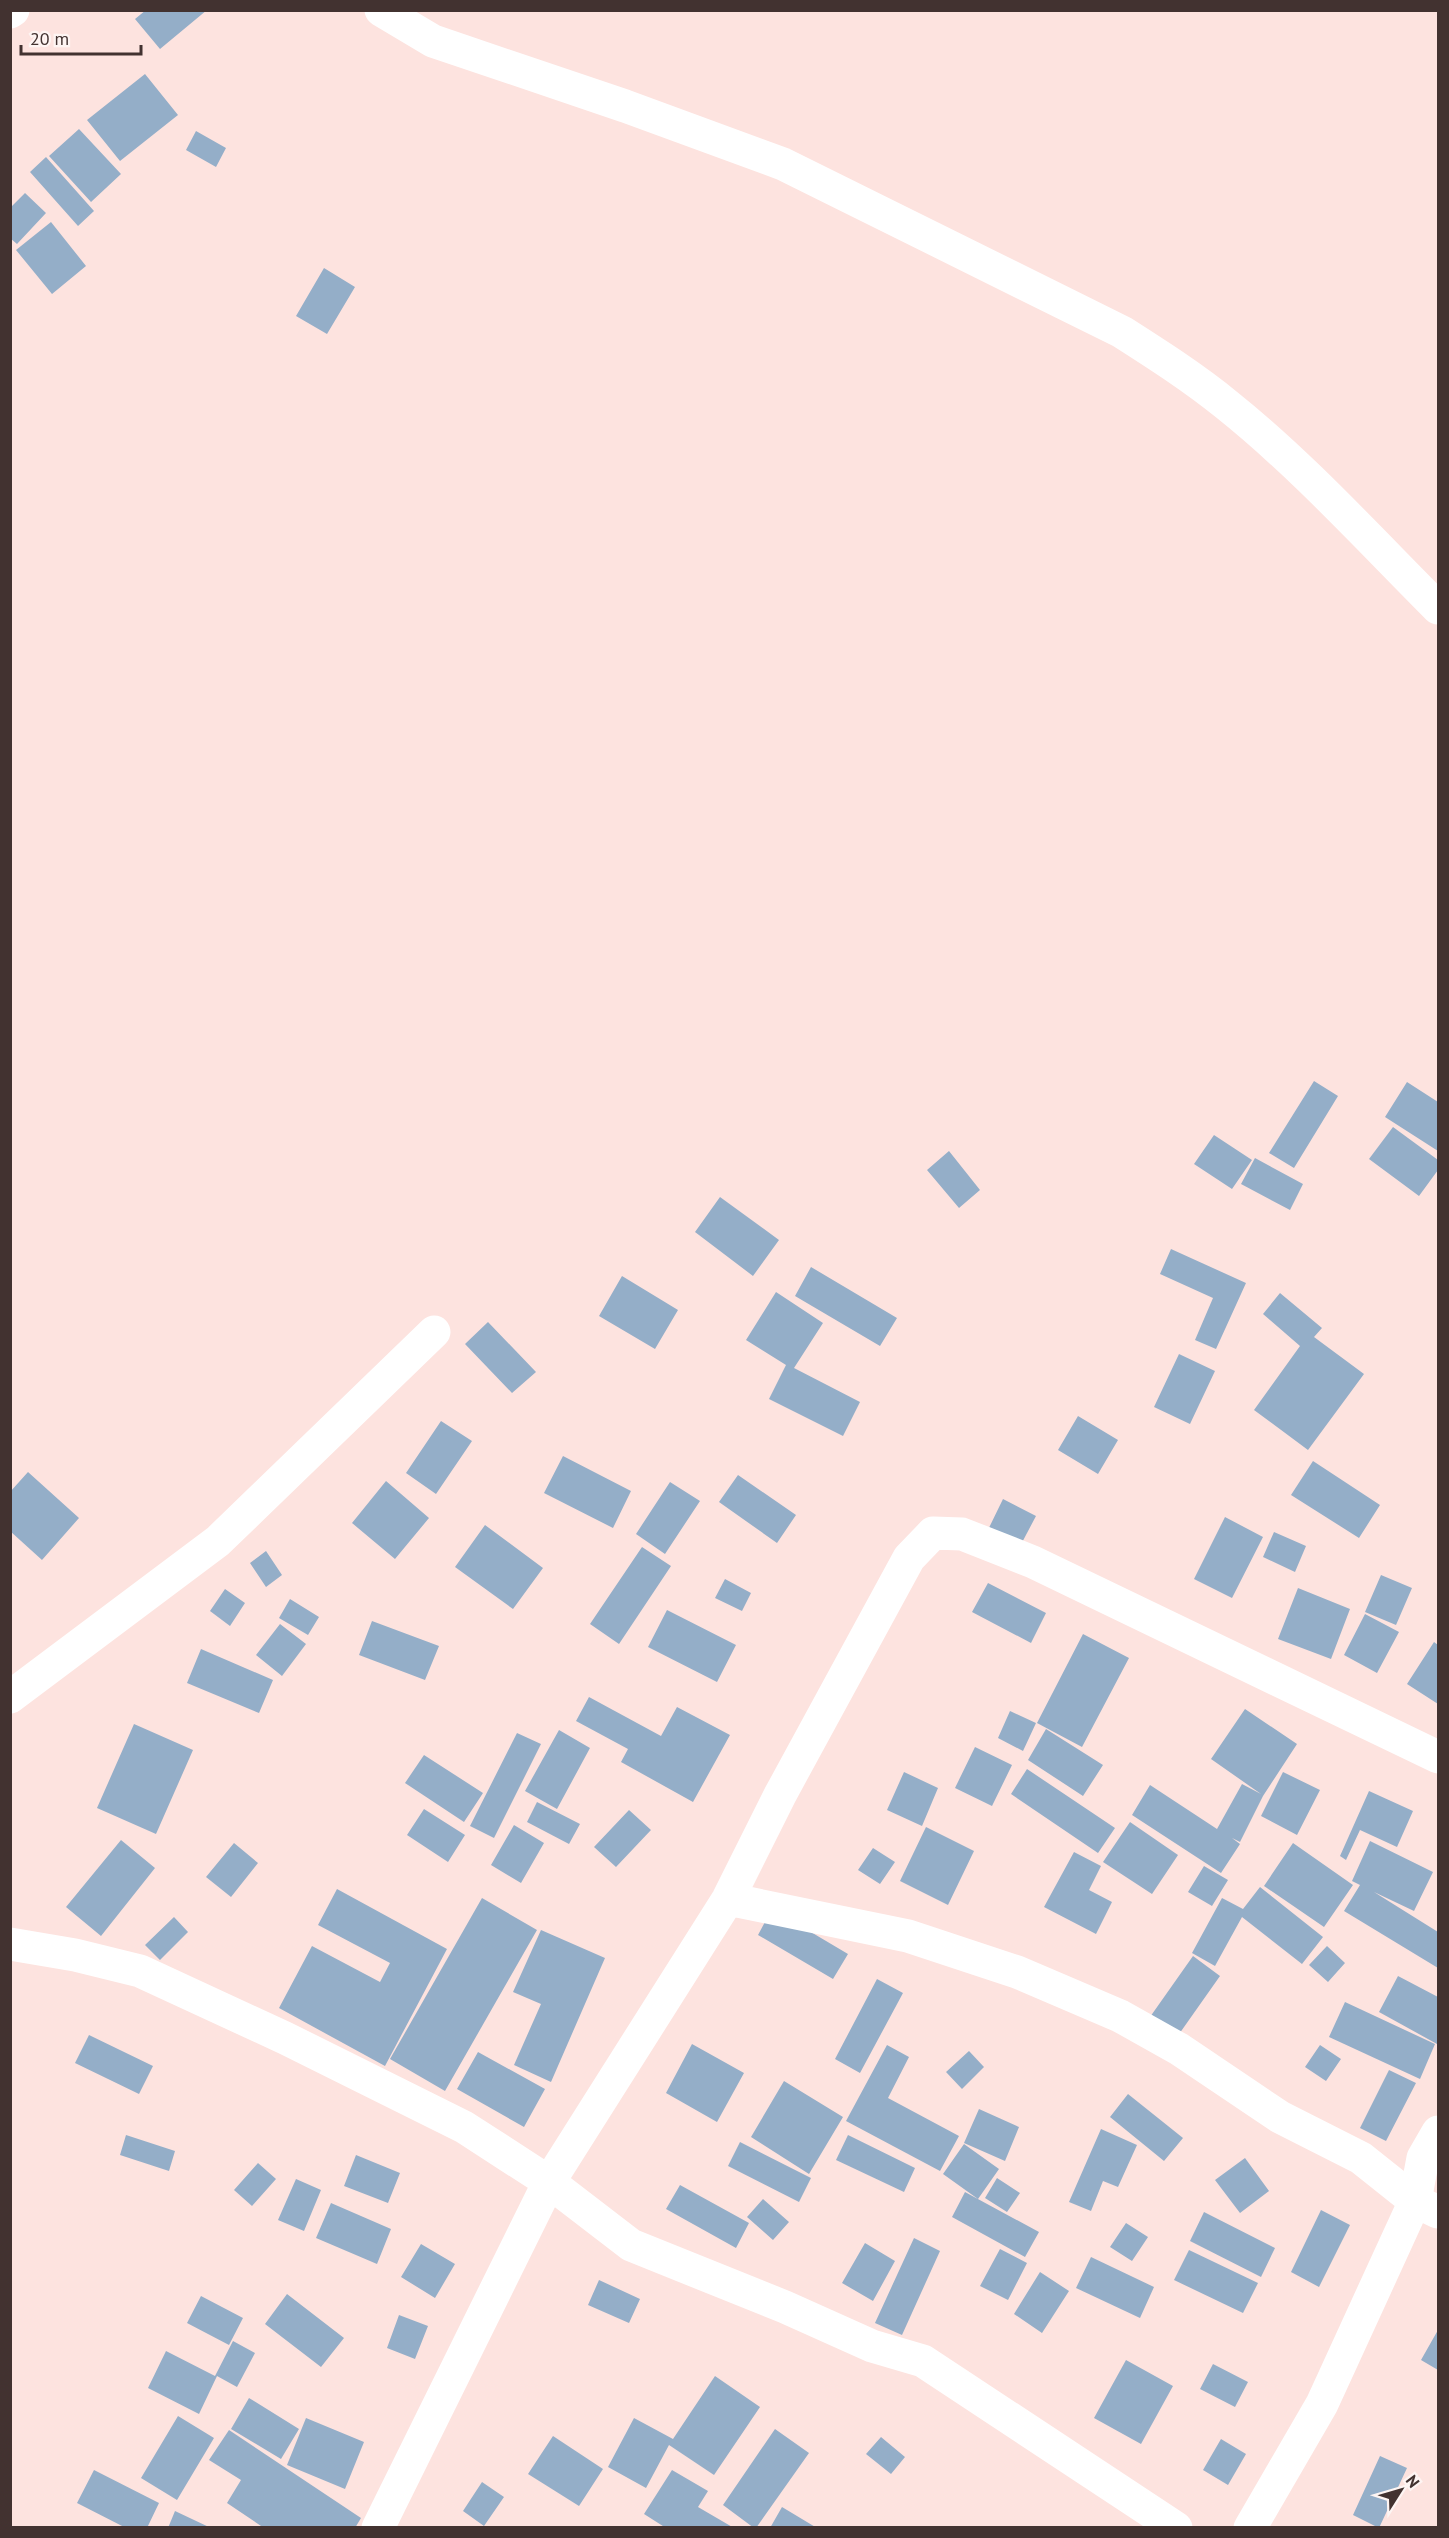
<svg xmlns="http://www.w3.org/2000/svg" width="1449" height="2538" viewBox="0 0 1449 2538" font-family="'PT Sans',sans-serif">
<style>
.building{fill:#94aec8}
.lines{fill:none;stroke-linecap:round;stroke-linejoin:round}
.street{stroke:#fff;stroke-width:33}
.primary{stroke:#fff;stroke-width:33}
</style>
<rect width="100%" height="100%" fill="#fde3df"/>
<path class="building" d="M146,10H207L160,49L135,19Z
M145,74L178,115L120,161L87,120Z
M79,129L121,174L91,202L49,156Z
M196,131L226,148L216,167L186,150Z
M46,157L94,211L78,226L30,172Z
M25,193L46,213L17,244L10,238V208Z
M51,222L86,266L52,294L16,250Z
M324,268L355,287L327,334L296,316Z
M1314,1081L1338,1096L1294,1168L1269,1153Z
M1407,1082L1438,1102V1151L1385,1117Z
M1393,1127L1438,1160V1170L1419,1196L1369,1159Z
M1214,1135L1252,1160L1232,1189L1194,1164Z
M949,1151L980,1190L959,1208L927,1170Z
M1255,1158L1303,1184L1290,1210L1241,1184Z
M720,1197L779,1240L753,1276L695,1232Z
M1171,1249L1246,1283L1216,1349L1195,1340L1213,1298L1160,1274Z
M811,1267L897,1318L880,1346L795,1296Z
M622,1276L678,1310L655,1349L599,1316Z
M776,1292L823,1323L794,1368L860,1402L843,1436L769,1399L786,1365L746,1340Z
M1280,1293L1322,1328L1314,1337L1364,1374L1308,1450L1254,1410L1300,1346L1263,1314Z
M488,1322L536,1372L512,1393L465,1344Z
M1179,1354L1215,1371L1190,1424L1154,1407Z
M1078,1416L1118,1440L1098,1474L1058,1450Z
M441,1421L472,1441L436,1494L406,1473Z
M563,1456L631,1491L613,1528L544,1493Z
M1313,1461L1380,1505L1359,1538L1291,1495Z
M28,1472L79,1518L42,1560L10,1531V1492Z
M738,1475L796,1515L777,1543L719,1502Z
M386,1481L429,1518L395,1559L352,1523Z
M670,1482L700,1501L665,1554L636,1534Z
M1003,1499L1036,1516L1017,1552L985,1536Z
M1225,1517L1263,1537L1232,1598L1194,1579Z
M485,1525L543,1568L513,1609L455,1567Z
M1274,1532L1306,1546L1295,1572L1263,1557Z
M642,1547L671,1566L619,1644L590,1624Z
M266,1551L282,1575L266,1587L250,1563Z
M1381,1575L1412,1588L1396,1625L1365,1612Z
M725,1579L751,1593L742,1611L715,1598Z
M988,1583L1046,1613L1031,1643L972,1612Z
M1298,1588L1350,1609L1331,1659L1278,1639Z
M225,1589L245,1603L230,1626L210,1611Z
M290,1599L319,1617L308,1635L279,1618Z
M667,1610L736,1645L717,1682L648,1647Z
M1365,1614L1399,1632L1377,1673L1344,1655Z
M372,1621L439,1646L425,1680L359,1655Z
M280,1624L306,1644L282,1676L256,1655Z
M1083,1634L1129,1658L1082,1747L1037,1723Z
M1434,1642L1438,1645V1704L1407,1684Z
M201,1649L273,1680L259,1713L187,1683Z
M589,1697L661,1736L677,1707L730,1735L693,1802L621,1762L628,1749L576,1721Z
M1245,1709L1297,1744L1263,1796L1240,1842L1232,1838L1240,1844L1221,1873L1132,1815L1150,1785L1217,1829L1242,1784L1261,1794L1211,1759Z
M1010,1711L1036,1723L1023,1751L998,1738Z
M134,1724L193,1750L156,1834L97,1808Z
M1046,1729L1103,1765L1083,1796L1028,1760Z
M559,1730L590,1748L557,1809L525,1791Z
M517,1733L541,1744L494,1838L470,1826Z
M975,1747L1012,1765L992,1806L955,1788Z
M424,1755L483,1793L464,1822L405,1783Z
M1027,1769L1115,1828L1098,1853L1011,1794Z
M904,1772L938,1788L922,1826L887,1810Z
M1283,1772L1320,1790L1297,1835L1261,1816Z
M1369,1791L1413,1811L1397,1847L1360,1830L1346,1860L1340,1856Z
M537,1802L580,1824L569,1844L527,1822Z
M424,1809L465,1835L448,1862L407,1835Z
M629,1810L651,1830L616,1867L594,1847Z
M1130,1822L1178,1855L1152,1894L1103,1862Z
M514,1825L544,1843L521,1883L491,1865Z
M926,1827L974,1851L948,1905L900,1881Z
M121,1840L155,1868L101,1936L66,1907Z
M1370,1841L1433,1872L1414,1911L1374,1892L1438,1932V1968L1344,1911L1360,1885L1352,1881Z
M234,1843L258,1863L231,1897L206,1877Z
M1293,1843L1353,1885L1324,1927L1264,1886Z
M873,1848L895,1862L880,1884L858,1870Z
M1074,1852L1101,1866L1089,1890L1112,1902L1096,1934L1044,1907Z
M1204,1866L1228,1880L1212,1906L1188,1892Z
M1260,1887L1323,1937L1302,1964L1242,1917L1215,1966L1192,1953L1222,1898L1243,1909Z
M337,1889L447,1949L385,2066L279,2008L312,1946L380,1982L390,1963L318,1925Z
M482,1898L537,1930L445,2091L390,2059Z
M772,1909L848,1954L833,1979L758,1935Z
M174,1917L188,1932L160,1960L145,1945Z
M541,1930L605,1958L551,2082L514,2065L541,2004L513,1992Z
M1327,1946L1345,1963L1328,1982L1309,1965Z
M1193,1956L1220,1976L1177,2037L1150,2017Z
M1398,1976L1438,1997L1437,2044L1379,2012Z
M877,1979L903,1993L860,2073L835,2059Z
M1345,2002L1435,2044L1420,2079L1329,2037Z
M89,2035L153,2066L139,2094L75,2063Z
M692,2044L744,2073L717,2122L666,2093Z
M887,2045L909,2057L888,2098L959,2136L940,2171L846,2121Z
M1320,2045L1341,2059L1326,2081L1305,2067Z
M969,2051L984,2067L962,2089L946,2072Z
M478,2052L545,2089L524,2127L457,2089Z
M1389,2070L1416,2083L1386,2141L1360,2128Z
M784,2081L843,2117L809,2174L751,2137Z
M1128,2094L1183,2138L1164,2161L1110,2117Z
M979,2109L1019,2127L1005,2161L964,2143Z
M1101,2129L1137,2145L1118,2187L1103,2181L1091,2211L1069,2202Z
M126,2135L175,2151L169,2171L120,2155Z
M848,2135L915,2168L904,2192L836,2160Z
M740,2142L811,2178L799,2202L728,2166Z
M964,2144L999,2169L978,2199L943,2174Z
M356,2155L400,2173L388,2203L344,2186Z
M1245,2158L1269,2191L1240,2213L1215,2180Z
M258,2163L276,2179L252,2206L234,2190Z
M997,2178L1020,2193L1007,2212L985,2198Z
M296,2179L321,2190L304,2231L278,2220Z
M680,2185L749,2223L736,2248L666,2209Z
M965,2192L1039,2232L1025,2257L952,2217Z
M763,2199L789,2222L773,2240L747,2217Z
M331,2203L391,2229L377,2264L316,2238Z
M1321,2210L1350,2225L1319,2287L1291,2272Z
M1204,2212L1275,2248L1261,2277L1190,2241Z
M1126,2223L1148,2237L1132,2261L1110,2247Z
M914,2238L940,2251L902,2335L875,2323Z
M865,2243L895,2261L873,2301L842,2283Z
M421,2244L455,2264L435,2298L401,2277Z
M1000,2249L1027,2263L1008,2300L980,2286Z
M1189,2250L1258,2283L1243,2313L1174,2280Z
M1091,2257L1154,2287L1140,2318L1076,2288Z
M1040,2272L1069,2291L1042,2333L1014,2314Z
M599,2280L640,2299L629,2323L588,2305Z
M287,2294L344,2338L321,2367L265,2324Z
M201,2296L243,2318L229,2345L187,2323Z
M399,2315L428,2326L415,2359L387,2348Z
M1438,2330V2370L1421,2360Z
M233,2341L255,2353L237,2387L217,2376L199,2414L148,2388L166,2351L215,2376Z
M1126,2360L1173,2386L1141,2444L1094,2418Z
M1213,2364L1248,2382L1235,2407L1200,2389Z
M715,2376L760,2407L714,2475L669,2445L646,2488L608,2467L634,2418L673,2439Z
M249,2398L299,2429L281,2459L231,2429Z
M178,2416L214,2438L177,2500L141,2478Z
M306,2418L364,2442L345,2489L287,2465Z
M775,2429L809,2453L756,2528H754L723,2505Z
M229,2430L361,2518L355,2528H264L227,2503L241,2480L209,2460Z
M553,2436L603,2469L579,2506L528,2474Z
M881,2437L905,2457L891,2474L866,2454Z
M1221,2439L1246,2454L1228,2485L1203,2470Z
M1380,2456L1407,2468L1379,2528L1353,2515Z
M94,2470L159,2503L147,2528H126L77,2503Z
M672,2470L708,2491L698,2507L734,2528H666L644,2514Z
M482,2482L504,2497L484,2526L463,2511Z
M782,2507L817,2528H770Z
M175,2511L211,2528H168Z"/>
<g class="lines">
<path class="street" d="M381,10L433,41L625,106L783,164L1122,332C1158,355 1194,378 1227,405C1301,464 1371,541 1438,608
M10,1697L218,1541L434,1332
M728,1899L908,1936L1017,1972L1120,2016L1179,2049L1280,2117L1361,2158L1415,2201L1423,2158L1438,2132
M10,1944L75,1955L140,1971L285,2038L464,2127L549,2182L631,2245L785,2307L872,2346L923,2361L1176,2528
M378,2528L549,2182L728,1899L780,1795L909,1558L933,1533L962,1534L1033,1562L1438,1757
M1250,2528L1322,2404L1415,2201L1438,2212"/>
<path class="primary" d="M10,12L13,10"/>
</g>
<rect width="1449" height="2538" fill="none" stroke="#423230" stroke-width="24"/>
<g transform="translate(1401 2490) rotate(53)" stroke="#fef5f3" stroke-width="4.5" paint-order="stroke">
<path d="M0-4.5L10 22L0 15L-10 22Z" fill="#423230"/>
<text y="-9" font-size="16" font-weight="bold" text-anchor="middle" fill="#423230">N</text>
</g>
<path d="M21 45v9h120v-9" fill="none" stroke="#423230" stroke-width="3"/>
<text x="30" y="45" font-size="18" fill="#423230" stroke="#fef5f3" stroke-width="4.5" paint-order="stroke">20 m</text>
</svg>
